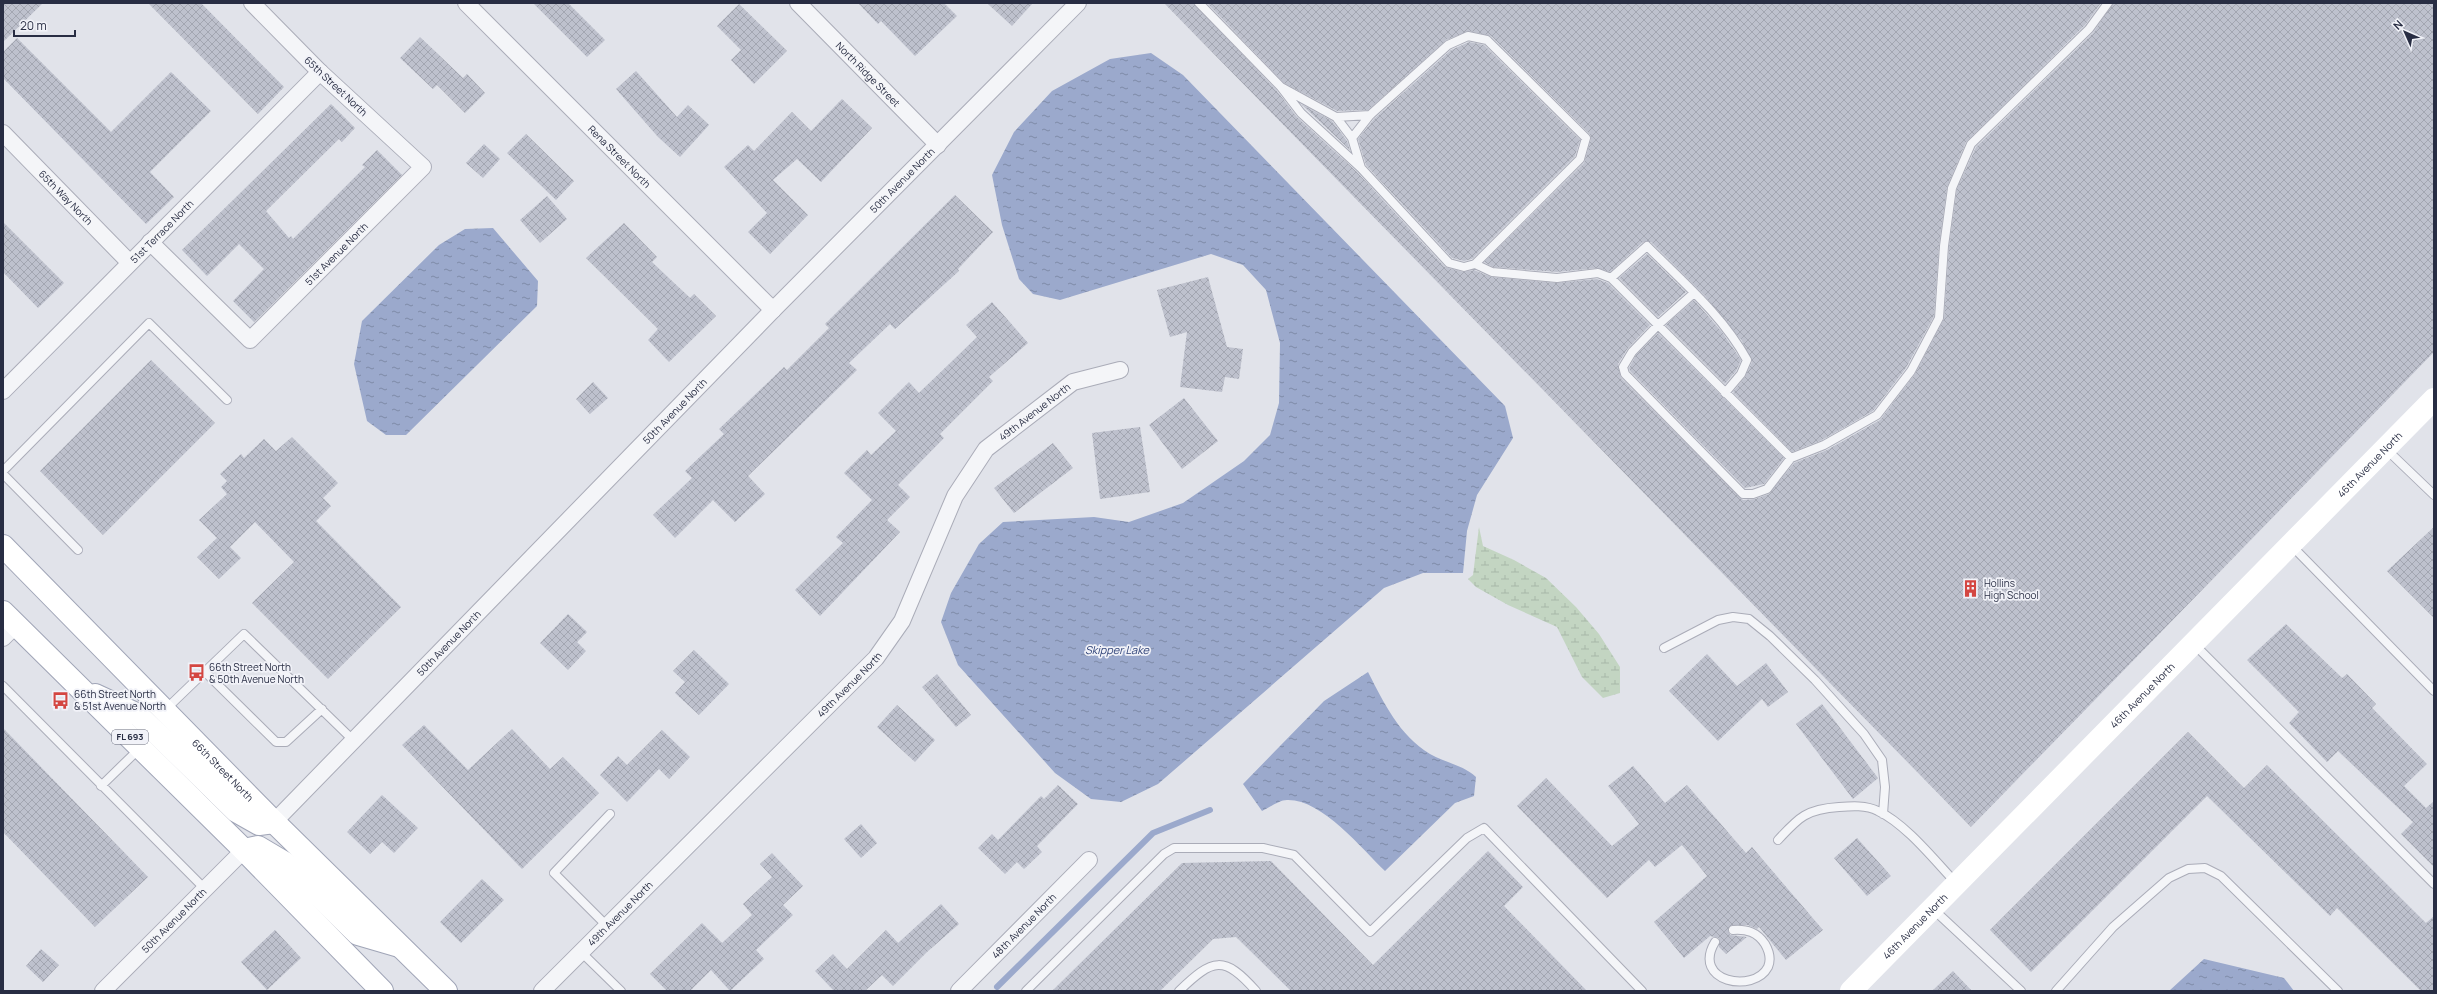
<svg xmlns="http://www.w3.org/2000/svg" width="2437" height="994" viewBox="0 0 2437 994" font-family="Manrope,sans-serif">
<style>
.wetland{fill:url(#wetland-marsh)}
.water{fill:url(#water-ripples)}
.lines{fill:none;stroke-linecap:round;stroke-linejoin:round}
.stream{stroke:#9ba9cc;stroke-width:6}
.building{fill:url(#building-cross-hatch)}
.lane-casing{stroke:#aaacb8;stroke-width:10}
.street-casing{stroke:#aaacb8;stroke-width:18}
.primary-casing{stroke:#a0a5b7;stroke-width:24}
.lane{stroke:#f4f5f8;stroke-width:8}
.street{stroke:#f4f5f8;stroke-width:16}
.secondary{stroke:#fff;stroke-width:22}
.primary{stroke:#fff;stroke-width:22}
.labels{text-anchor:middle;stroke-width:3.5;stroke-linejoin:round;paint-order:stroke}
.shield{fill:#f1f2f8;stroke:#646879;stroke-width:1}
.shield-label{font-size:9px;font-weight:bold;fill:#282d43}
.street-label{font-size:10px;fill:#282d43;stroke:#f1f2f8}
.poi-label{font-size:10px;fill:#282d43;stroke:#f1f2f8;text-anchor:start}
.water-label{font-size:11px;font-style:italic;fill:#314479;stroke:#f1f2f8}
</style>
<defs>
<pattern id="wetland-marsh" width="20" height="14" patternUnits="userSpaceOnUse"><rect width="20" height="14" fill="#c3d5c2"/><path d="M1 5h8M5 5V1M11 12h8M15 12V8" fill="none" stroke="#a8b7a8"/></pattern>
<pattern id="water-ripples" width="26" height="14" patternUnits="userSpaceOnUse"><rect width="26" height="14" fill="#9ba9cc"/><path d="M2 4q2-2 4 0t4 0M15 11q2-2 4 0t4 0" fill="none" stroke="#7e8aa7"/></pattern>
<pattern id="building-cross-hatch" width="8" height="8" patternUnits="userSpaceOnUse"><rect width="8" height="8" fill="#bec1cd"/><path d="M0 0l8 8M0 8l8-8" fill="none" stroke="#a3a6b1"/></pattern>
</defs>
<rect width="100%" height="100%" fill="#e1e3ea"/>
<path class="wetland" d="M1479,527L1483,546L1514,560L1546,578L1576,607L1599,634L1620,667V693L1603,698L1582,677L1557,627L1508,605L1476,587L1468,579L1473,575Z"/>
<path class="water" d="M1151,53L1183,75L1505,406L1513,438L1477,495L1467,531L1463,573H1423L1384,588L1158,784L1121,802L1091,799L1055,773L958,665L941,622L951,593L979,544L1003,522L1094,517L1129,522L1183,503L1244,461L1270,435L1279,403L1280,343L1266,290L1243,265L1211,254L1060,300L1033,294L1019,279L1002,225L992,175L1014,132L1052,91L1110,59Z
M493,228L538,281L537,306L406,435H386L367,421L354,364L362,321L439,245L465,229Z
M1368,672C1384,703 1399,735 1430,754C1446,763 1463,765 1476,777L1474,796L1455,803L1385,871C1361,848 1322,799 1287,800C1279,800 1269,808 1262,811L1243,784L1324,701Z
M2204,959L2284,978L2294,991H2169Z"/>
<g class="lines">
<path class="stream" d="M997,987L1153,833L1210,810"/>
</g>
<path class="building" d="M3,3H43L3,42Z
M148,3H201L284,87L258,114Z
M533,3H568L605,40L587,57Z
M858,3H944L957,16L915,56L881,21L878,24Z
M987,3H1033L1012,26Z
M1164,3H1194L1277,91L1297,117L1357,172L1445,267L1463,272L1474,270L1491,277L1556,283L1597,279L1608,283L1650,325L1628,348L1618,364L1621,378L1743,500L1755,499L1769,494L1794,463L1827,450L1880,420L1915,374L1944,319L1949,247L1957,189L1976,147L2093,33L2113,3H2434V352L1971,827Z
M1207,3H2101L2085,25L1966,142L1947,187L1939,246L1934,316L1906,368L1873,411L1822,440L1792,452L1733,392L1745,377L1752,362L1742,341L1705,296L1651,242H1643L1610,272L1597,268L1557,272L1493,267L1484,262L1584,163L1591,139L1590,134L1491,36L1469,31L1446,40L1368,110L1337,111L1284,83Z
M739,4L787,51L754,84L731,60L741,50L717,26Z
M420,37L463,78L467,74L485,93L465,113L437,85L433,89L400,58Z
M17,38L111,132L171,72L211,111L150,172L174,197L146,224L3,78V52Z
M1469,42L1484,45L1580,140L1575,156L1472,259L1464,261L1452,258L1366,165L1358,139L1374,119L1451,50Z
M636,71L677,117L688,105L709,125L680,157L658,137L616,89Z
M842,99L872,128L821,182L797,159L773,180L808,215L770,254L748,232L767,213L724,167L748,145L754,151L792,112L811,131Z
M331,104L355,128L342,142L339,139L266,211L289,238L291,236L293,239L365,167L362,165L377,150L402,175L254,322L233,301L264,269L239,244L207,276L182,250Z
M1301,104L1332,121L1347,141L1350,150Z
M526,134L574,181L556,200L507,153Z
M484,144L500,159L483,178L466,163Z
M955,195L993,232L958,269L959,271L895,329L890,324L849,363L857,370L748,476L765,494L735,522L713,500L675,538L653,515L692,478L685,471L724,434L719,429L784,367L787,370L829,328L825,324Z
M547,196L567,219L540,243L520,220Z
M3,222L64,283L38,308L3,272Z
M624,223L657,257L652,262L690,298L694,294L716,316L669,362L648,340L658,329L586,258Z
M1647,254L1686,292L1658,317L1619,278Z
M1208,277L1227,347L1243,349L1239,379L1225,377L1222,392L1180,387L1187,332L1170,337L1157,290Z
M1694,300L1722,332L1741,360L1736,371L1725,384L1666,325Z
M992,302L1028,343L989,377L993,381L940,434L944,438L898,485L910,497L887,520L900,532L820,616L795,590L843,543L836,537L872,500L844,473L867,450L871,455L896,431L878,413L909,382L919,393L977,337L966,325Z
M1658,333L1784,458L1764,484L1745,488L1630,371L1629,368L1636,355Z
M151,360L215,423L103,535L40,471Z
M593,382L608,398L590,414L576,399Z
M1184,398L1218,441L1182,469L1149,425Z
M1140,427L1150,492L1100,499L1092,433Z
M292,437L338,483L323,498L331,506L316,521L401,607L328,679L252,603L294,562L255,522L230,547L241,558L219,579L197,557L217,538L199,520L227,494L221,487L227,481L220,474L241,454L244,458L264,439L276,451Z
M1053,443L1073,468L1014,513L994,488Z
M2434,527V618L2387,571Z
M568,614L587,632L577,642L586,651L568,670L540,643Z
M2286,624L2342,678L2347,674L2376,704L2372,708L2427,764L2404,786L2426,808L2434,801V867L2401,834L2413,822L2338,751L2327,762L2289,723L2299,712L2247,660Z
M694,650L729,684L699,715L675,693L685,682L673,671Z
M1707,654L1737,686L1766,663L1788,692L1768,707L1762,699L1718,741L1669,691Z
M937,674L971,715L956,727L922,687Z
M1822,704L1878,778L1853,799L1796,724Z
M897,705L935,740L915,762L877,727Z
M424,725L468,770L512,729L550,769L563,757L599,793L522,869L402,745Z
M3,728L148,877L95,927L3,832Z
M662,730L690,757L669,779L659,769L627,802L600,775L618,756L627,765Z
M2188,732L2244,788L2267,765L2426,923L2434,916V991H2421L2337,908L2330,916L2207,796L2031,972L1990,930Z
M1633,766L1665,803L1687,785L1746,853L1752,847L1823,930L1786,960L1759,927L1757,929L1748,925H1732L1728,930L1730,935L1747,937L1726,954L1719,947V938L1710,936L1684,958L1654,922L1707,876L1682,845L1655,867L1649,860L1607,898L1517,806L1546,778L1612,846L1639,824L1608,786Z
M1058,785L1078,804L1037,846L1042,852L1024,869L1017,862L1005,874L978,848L992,834L998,840L1041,796L1044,799Z
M382,795L418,828L394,853L382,842L370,854L347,832Z
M861,824L877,843L861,858L844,839Z
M1857,838L1891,876L1867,896L1834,858Z
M1488,851L1523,887L1504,906L1587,991H1291L1236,937L1213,939L1160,991H1052L1182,863L1271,861L1373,965Z
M772,853L803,886L783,905L793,915L756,950L764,959L730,991L711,970L690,991H667L650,974L702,923L722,943L752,915L743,904L772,877L760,864Z
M482,879L504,900L461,943L440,922Z
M941,904L959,924L927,952L893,986L882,975L865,991H834L815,971L833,954L847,969L886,930L898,943Z
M275,930L301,958L267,990L241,962Z
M41,949L59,965L43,982L26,966Z
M1953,971L1972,991H1932Z"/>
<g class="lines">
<defs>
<path id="lane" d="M1199,3L1281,87
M1336,117L1352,138
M1361,168L1352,138L1370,115L1448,45L1468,36L1487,40L1586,138L1580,159L1475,264L1464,267L1449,263L1361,168L1301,113L1281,87L1336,117L1370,115
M1475,264L1492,272L1557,278L1598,273L1611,278L1658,325L1632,352L1623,367L1625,374L1743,494H1753L1767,489L1791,458L1824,445L1877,415L1911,371L1939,318L1944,246L1952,188L1971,144L2089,29L2108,3
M1611,278L1647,246C1682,281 1723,316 1747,360L1741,374L1725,393
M1694,293L1658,325L1791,458
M2386,449L2434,495
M3,471L149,323L227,400
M3,474L78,550
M2291,545L2434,691
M2194,644L2434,884
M1664,648L1718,620L1733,617L1749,619L1770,636L1815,680L1864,734L1882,760L1885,787L1883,814
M205,672L276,742H286L322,709
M3,686L205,889
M165,710L244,634L353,740
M101,786L139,749
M1778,840C1799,817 1807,809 1839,807C1852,806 1866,805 1878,811C1906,824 1935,861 1956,883
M1933,909L2021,991
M607,926L554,873L610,814
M1715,942C1691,982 1754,994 1768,967C1771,960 1769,951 1765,944C1757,932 1747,929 1733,930
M581,952L621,991
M1026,991L1164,854L1174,848H1263L1294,855L1370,932L1467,838L1484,828L1642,991
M1179,991C1213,958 1224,955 1256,991
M2056,991L2113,927L2169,878L2188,869L2205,868L2221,876L2338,991"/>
<g id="street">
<path id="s1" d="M466,3L773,310"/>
<path id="s2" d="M798,3L938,145"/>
<path id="s3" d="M3,133L129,262"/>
<path id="s4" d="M150,242L250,340L423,167L320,72L252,3"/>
<path id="s5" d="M3,391L320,72"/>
<path d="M3,638L16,625"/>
<path id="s6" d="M274,822L773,310L1078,3"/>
<path id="s7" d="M103,991L244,850"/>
<path id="s8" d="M542,991L876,658L902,621L955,496L986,449L1073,382L1120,370"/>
<path id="s9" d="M959,991L1089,860"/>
</g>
<g id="primary">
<path id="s11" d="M3,546L274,822L446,991"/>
<path d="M3,612L244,850L382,991"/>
<path d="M95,695L138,715L236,811L259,824L274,822"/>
<path d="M244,850L258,847L285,863L358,934L399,946"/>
</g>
</defs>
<use href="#lane" class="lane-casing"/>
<use href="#street" class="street-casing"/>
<use href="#primary" class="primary-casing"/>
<use href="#lane" class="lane"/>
<use href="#street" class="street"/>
<path class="secondary" id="s10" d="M1851,991L2434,399"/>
<use href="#primary" class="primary"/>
</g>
<defs>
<symbol id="building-bare" viewBox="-9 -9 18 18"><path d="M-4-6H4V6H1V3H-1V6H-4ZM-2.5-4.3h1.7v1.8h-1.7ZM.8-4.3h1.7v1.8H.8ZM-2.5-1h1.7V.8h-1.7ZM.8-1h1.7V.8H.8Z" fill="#d44641" stroke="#f1f2f8" stroke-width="2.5" paint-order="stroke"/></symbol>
<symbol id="bus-bare" viewBox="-9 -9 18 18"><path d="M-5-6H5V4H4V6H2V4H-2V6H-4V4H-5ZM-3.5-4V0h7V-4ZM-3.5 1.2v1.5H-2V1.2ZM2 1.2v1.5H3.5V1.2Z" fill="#d44641" stroke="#f1f2f8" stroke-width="2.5" paint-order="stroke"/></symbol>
</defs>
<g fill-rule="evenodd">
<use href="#building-bare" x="1958" y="576" width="25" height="25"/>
<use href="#bus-bare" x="184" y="660" width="25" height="25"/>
<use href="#bus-bare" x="48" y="688" width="25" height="25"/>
</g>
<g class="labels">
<rect class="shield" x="112" y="730" width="36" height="14" rx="3"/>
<g class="shield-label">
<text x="130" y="740">FL 693</text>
</g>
<g class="street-label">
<text dy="4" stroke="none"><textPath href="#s2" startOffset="100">North Ridge Street</textPath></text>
<text transform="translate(336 86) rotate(43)" y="4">65th Street North</text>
<text dy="4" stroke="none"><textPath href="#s1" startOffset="217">Rena Street North</textPath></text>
<text dy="4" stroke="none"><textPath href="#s6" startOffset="898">50th Avenue North</textPath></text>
<text dy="4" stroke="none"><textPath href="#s3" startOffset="90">65th Way North</textPath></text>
<text dy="4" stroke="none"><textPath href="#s5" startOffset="225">51st Terrace North</textPath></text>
<text dy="4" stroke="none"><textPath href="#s4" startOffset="262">51st Avenue North</textPath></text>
<text dy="4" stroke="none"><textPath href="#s6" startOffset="574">50th Avenue North</textPath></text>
<text dy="4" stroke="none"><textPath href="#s8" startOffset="770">49th Avenue North</textPath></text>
<text dy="4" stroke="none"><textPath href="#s10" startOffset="739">46th Avenue North</textPath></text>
<text dy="4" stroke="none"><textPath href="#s6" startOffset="250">50th Avenue North</textPath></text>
<text dy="4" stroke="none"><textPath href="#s8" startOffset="434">49th Avenue North</textPath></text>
<text dy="4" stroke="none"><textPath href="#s10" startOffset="415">46th Avenue North</textPath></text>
<text dy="4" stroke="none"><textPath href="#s11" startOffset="314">66th Street North</textPath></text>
<text dy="4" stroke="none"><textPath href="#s8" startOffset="110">49th Avenue North</textPath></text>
<text dy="4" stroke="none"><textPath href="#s7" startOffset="100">50th Avenue North</textPath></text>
<text dy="4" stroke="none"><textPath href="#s9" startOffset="92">48th Avenue North</textPath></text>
<text dy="4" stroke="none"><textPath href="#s10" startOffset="91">46th Avenue North</textPath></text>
</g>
<g class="poi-label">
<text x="1984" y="587">Hollins<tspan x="1984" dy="12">High School</tspan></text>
<text x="209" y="671">66th Street North<tspan x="209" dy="12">&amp; 50th Avenue North</tspan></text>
<text x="74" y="698">66th Street North<tspan x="74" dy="12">&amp; 51st Avenue North</tspan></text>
</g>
<g class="water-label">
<text x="1117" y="654">Skipper Lake</text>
</g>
</g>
<rect width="2437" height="994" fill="none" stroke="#282d43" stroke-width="8"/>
<g transform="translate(2405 32) rotate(315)" stroke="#f1f2f8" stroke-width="3" paint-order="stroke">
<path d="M0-3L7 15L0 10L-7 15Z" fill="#282d43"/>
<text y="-6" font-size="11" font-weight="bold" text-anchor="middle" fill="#282d43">N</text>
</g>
<path d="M14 30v6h61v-6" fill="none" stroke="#282d43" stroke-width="2"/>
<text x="20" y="30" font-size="12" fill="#282d43" stroke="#f1f2f8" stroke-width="3" paint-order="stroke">20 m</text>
</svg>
